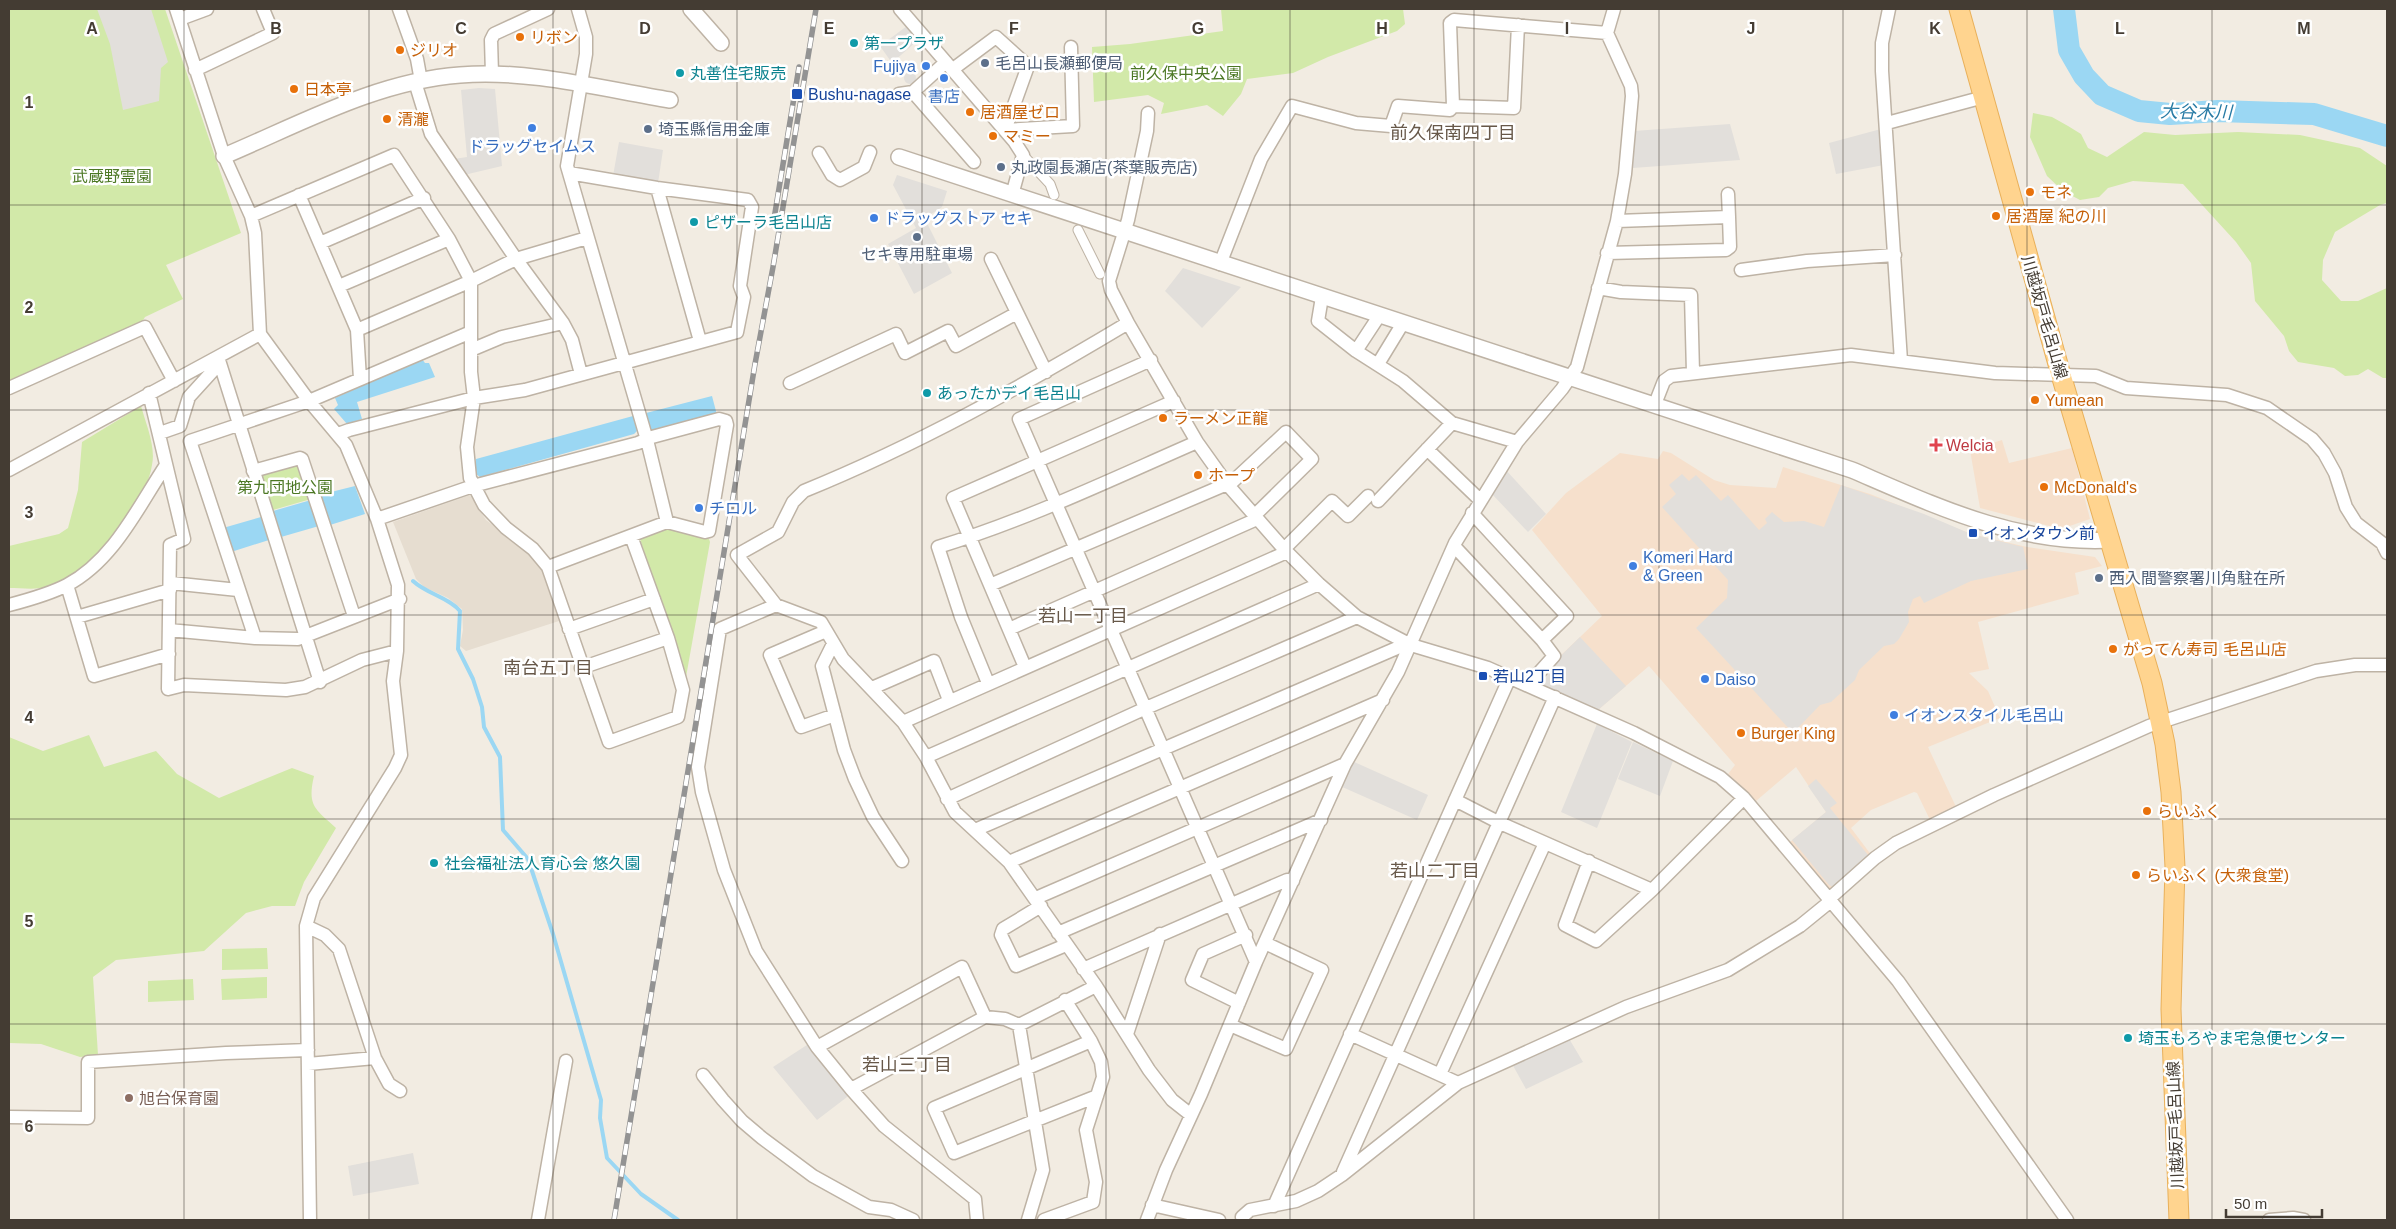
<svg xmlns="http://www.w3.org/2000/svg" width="2396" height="1229" viewBox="0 0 2396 1229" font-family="Arial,'Noto Sans JP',sans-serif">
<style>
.residential{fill:#e6ddd0}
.commercial{fill:#f6e0cc}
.green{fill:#d2e9a9}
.parking{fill:#e2dfdb}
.water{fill:#9bd7f3}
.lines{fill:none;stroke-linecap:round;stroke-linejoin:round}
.stream{stroke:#9bd7f3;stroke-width:4}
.river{stroke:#9bd7f3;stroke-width:22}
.pedestrian-casing{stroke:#beb3a5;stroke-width:11}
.minor-casing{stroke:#beb3a5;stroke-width:15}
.tertiary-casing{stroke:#beb3a5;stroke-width:18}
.primary-casing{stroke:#e9b05a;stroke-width:21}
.pedestrian{stroke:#fff;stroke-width:9}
.minor{stroke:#fff;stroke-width:12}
.tertiary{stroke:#fff;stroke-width:15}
.primary{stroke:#ffd48f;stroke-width:19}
.rail-casing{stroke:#939393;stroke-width:5.5}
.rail{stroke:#fff;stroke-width:4;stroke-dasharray:11;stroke-linecap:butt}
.grid{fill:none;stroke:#443c33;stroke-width:1;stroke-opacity:0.55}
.food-dot{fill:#e8710a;stroke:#fff;stroke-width:2}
.culture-dot{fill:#0f9aa8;stroke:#fff;stroke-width:2}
.service-dot{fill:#5c6f8a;stroke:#fff;stroke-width:2}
.shop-dot{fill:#3f7fe0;stroke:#fff;stroke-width:2}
.transit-dot{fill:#1a4fb4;stroke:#fff;stroke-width:2}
.health-dot{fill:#e0444e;stroke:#fff;stroke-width:2}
.education-dot{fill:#8d6e63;stroke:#fff;stroke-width:2}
.labels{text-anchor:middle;stroke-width:5;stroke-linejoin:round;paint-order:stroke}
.food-label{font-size:16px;fill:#c56008;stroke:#fff;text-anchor:start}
.culture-label{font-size:16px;fill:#0d838f;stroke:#fff;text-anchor:start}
.service-label{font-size:16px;fill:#4e5e75;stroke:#fff;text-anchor:start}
.shop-label{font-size:16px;fill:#366cbe;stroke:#fff;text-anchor:start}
.park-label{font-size:16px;fill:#4c7824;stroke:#fff}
.transit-label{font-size:16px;fill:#164399;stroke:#fff;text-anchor:start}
.street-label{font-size:16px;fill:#443c33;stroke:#fff}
.health-label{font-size:16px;fill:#be3a42;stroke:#fff;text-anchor:start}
.education-label{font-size:16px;fill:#785e54;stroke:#fff;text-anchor:start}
.water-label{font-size:18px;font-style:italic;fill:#267aa4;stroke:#fff}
.neighbourhood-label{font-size:18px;fill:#675849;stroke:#fff}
.grid-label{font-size:16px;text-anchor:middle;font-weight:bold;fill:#443c33;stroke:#fff;stroke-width:5;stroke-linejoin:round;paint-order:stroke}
</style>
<rect width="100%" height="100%" fill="#f2ece2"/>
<path class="residential" d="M470,495L486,520L524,548L541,568L559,621L466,651L460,646L463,630L462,609L448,598L424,587L416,579L393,522Z"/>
<path class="commercial" d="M2002,440L2009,463L2072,448L2090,519L2061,529L1980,508L1970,450Z
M1663,451L1671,453L1714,480L1730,485L1776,488L1783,467L1870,494L1971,534L2027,547L2095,557L2102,566L2075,573L2079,594L1978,622L1989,669L1969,673L1988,691L2000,718L1928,747L1957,809L1931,822L1917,793L1914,792L1871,810L1851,828L1872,856L1834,890H1828L1790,842L1826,812L1796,767L1756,801L1728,774L1735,765L1649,666L1598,710L1542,685L1557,659L1602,616L1532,530L1566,493L1620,453L1658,459Z"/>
<path class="green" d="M9,9H165L241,233L166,265L183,299L145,317L140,325L9,384Z
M1221,9H1403L1405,24L1397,31L1328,57L1293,73L1247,79L1241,94L1223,116L1207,105L1161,114L1164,103L1148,95L1094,102L1092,47L1130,44L1223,31Z
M2033,113L2052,117L2068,126L2081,134L2088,148L2107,157L2144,132L2175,135L2238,132L2300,135L2360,148L2387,166V203L2380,205L2335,232L2323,260L2322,280L2341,301H2358L2387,288V378H2383L2368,369L2358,375L2345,376L2334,368L2298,362L2289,351L2284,336L2255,301L2251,263L2236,242L2183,184L2133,181L2108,188L2099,197L2080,200L2063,191L2047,176L2030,137Z
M141,406C146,424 156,447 152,465C149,485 138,499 127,516C105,547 86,575 47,587C36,590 20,588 9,588V546L59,534L68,528L78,490L82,442Z
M299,462L311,499L273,510L261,475Z
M670,528L709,539L710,542L686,677L640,539Z
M89,735L104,767L156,751L177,774L219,798L292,768L314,776C307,806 315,809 336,828L304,882L295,906H272L246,913L204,951L116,960L93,977L98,1055L80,1057L41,1044L9,1043V737L43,751Z
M267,948L268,969L222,970V949Z
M267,977V998L222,1000L221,979Z
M193,979L194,1000L148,1002V981Z"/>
<path class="parking" d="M97,9H151L168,62L161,68L159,101L123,110L110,44Z
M907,26L918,40L892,63L880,46Z
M904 78a6 6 0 1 1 12 0a6 6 0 1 1-12 0Z
M479,88L495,89L502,166L464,175L454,159L467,157L461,90Z
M1730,124L1740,160L1633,168L1630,164L1634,131Z
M1881,129L1884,165L1836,174L1829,143Z
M619,142L663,150L658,183L613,176Z
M897,175L947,191L942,207L928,216L927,223L952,273L914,294L888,244L916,228L893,185Z
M1183,268L1241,287L1202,328L1165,291Z
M1505,469L1546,514L1528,532L1491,493Z
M1682,474L1689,481L1696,475L1721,501L1728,495L1759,530L1767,523L1765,519L1772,512L1784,522L1804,521L1824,527L1841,485L1924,514L1971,534L2023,547L2028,569L1971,581L1924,603L1920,596L1913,599L1908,612L1909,622L1899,639L1894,644L1884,646L1859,670L1855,680L1831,702L1820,705L1793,733L1696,628L1727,598L1728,580L1662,507L1676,494L1669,485Z
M1580,637L1626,686L1598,710L1542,685L1539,677Z
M1597,724L1632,742L1597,828L1561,812Z
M1633,742L1673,761L1660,796L1618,779Z
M1352,761L1428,795L1417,820L1340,786Z
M1816,779L1837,803L1830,808L1868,855L1833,887L1829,885L1792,840L1826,812L1808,786Z
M1568,1037L1583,1062L1526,1089L1511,1062Z
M810,1043L851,1094L817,1120L773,1067Z
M413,1153L419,1184L353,1196L348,1166Z"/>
<path class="water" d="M422,359L425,363H429L435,377L357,402L362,419L347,424L334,409L338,405L335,398Z
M712,396L717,415L651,432L646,413Z
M633,416L637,431L634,434L480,477L476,474V459Z
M355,486L365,514L330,525L319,495Z
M311,500L319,526L281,537L273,511Z
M261,517L269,540L231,552L223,528Z"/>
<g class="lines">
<path class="stream" d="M413,581C427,594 448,597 460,611L458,649L473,679L482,707L484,727L500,757L503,830L528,859L553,934L601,1100L600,1118L607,1158L641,1194L678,1220"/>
<path class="river" d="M2064,9L2069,50L2084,76L2102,95L2139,111L2170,114L2218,111L2314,114L2387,136"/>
<defs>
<path id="pedestrian" d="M1023,155L1050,184L1054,195
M1078,230L1100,274"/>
<path id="minor" d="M176,9L224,156L251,216L255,233L260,334L309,401L346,445L377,519L398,585L397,651L393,681L401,755L395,768L314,898L306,926L310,1220
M399,9L417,59L421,81
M578,9L586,37V54L567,166L647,440L667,522
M900,9L1014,141L1023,155L1012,195
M1889,9L1882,43V71L1901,361
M180,19L207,9
M946,62L913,92L974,162
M953,69L996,37L1028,66L1005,130L1073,126L1071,47
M195,70L273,33L263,9
M492,74L491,40L494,34L548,9
M415,82L431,134L516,259L563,323L572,340L581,374
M899,94L913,92
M1453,106L1450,23L1454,20L1607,33
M1148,113L1147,131L1128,220L1109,281L1111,290L1128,323L1197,442L1227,484L1284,549L1319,584L1357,617L1411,645L1488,668L1634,733L1720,777L1744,798L1898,981L2067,1220
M1887,123L1984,97
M819,153L832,175L840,180L864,167L870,152
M657,188L700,341
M1728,194L1729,217
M299,195L357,330L360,379
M251,216L394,155L449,239L471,281V372L474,398L467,447L470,478L484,505L506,528L533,549L548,567L609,742L678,717L683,690L668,638L631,536
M320,243L424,198
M1607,253L1726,250L1730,247L1729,217L1617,221
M991,259L1046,372
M1220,264L1261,159L1292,106L1356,123L1391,126L1398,106L1450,110L1453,106L1514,108L1518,25
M1741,270L1807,261L1895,255
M339,286L449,239
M1598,288L1621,292L1691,295L1693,373
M1322,297L1318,321L1356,351L1403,381L1452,423L1517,442
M357,330L471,281L516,259L587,238
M471,350L502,337L563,323
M1356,351L1379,316
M218,357L320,682
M1151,360L1019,419L1256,962
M1378,364L1403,323
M790,383L896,334L905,353L948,331L956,346L1017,313
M9,388L145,327L174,381
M149,393L184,539L170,545L168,689L184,685L286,690L305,687L362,660L397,651
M1655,404L1664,381L1671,376L1851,355L1995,373L2096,376L2126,388L2227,395L2267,408L2312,439L2324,453L2335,473L2346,507L2356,523L2382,543L2387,553
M160,433L180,426L189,397L219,364
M338,434L349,430L474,398L525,390L737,332L744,297L740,286L752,207L748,200L657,188L569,173
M1427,449L1480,500
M9,470L260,334
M253,471L300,458L302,459L354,616
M1229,485L1286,432L1312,459L1254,516
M1378,501L1452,423
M377,519L473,486L638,443L652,437L719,419L726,421L727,425L709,531L705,532L667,522L548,567
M1454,546L1542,640L1567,616L1472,513
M1284,549L1332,501L1348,516L1368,496
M171,583L238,590
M67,585L94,676L169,654
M990,585L1227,484
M9,605C28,600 50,594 67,585C114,560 138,507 166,465
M776,605L737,555L778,532L793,502L804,491C917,445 1023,386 1128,323
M77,617L170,590
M569,629L654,599
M1009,629L1257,519
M169,630L255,638L298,639L400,599
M826,631L770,655L801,727L835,715
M255,638L190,441L309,401L471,332
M833,644L822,666L844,750L855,779L873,817L902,861
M1025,667L953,498L1174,401
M581,668L668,638
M988,683L961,617L938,547C1027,520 1112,479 1197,442
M1528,685L1554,656L1542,640
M872,688L934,661L949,700
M903,722L1287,552
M926,757L1319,584
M947,799L1146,708L1357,617
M1455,800L1500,823L1652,890
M975,830L1397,648L1411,645
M1589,861L1565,925L1596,941L1652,890L1744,798
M1009,862L1383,700
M1036,898L1345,764
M1830,898L1875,858L1896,843L1994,795L2149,726L2316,671L2355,665H2387
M1041,906L1003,929L1001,935L1016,966L1066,945
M306,926L325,935L339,949L375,1058L389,1084L400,1091
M1058,933L1321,820
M1083,969L1287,880L1293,881
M1239,1003L1192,980L1203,954L1246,935
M1019,1025L1043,1170L1028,1220
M1230,1025L1286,1049L1322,970L1265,943
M1127,1034L1160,934
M1350,1034L1458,1083
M1091,1041L934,1108L954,1153L1097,1096
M817,1047L962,967L985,1017
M308,1064L375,1058
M1440,1074L1545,843
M703,1075L723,1100L742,1121L762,1138L813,1176L869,1207L891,1210L913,1220
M851,1089L985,1017L1005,1019L1019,1025L1096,986
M9,1117L88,1118V1062L226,1053L308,1050
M1343,1172L1555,697
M1152,1205L1219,1220
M1274,1206L1510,677
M538,1220L566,1061
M977,1220L975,1199L884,1126L851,1089L817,1047L756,951L724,870L702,792L698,767L720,629L776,605L821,622L843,659L903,722L926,757L955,812L1009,862L1096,986L1149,1070L1172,1100L1191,1115
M1044,1220L1093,1202L1096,1182L1086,1130L1103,1077L1101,1062L1091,1041L1065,1000
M1147,1220L1166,1170L1201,1094L1256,962L1345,764L1398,672L1455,543L1517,442L1562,389L1577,367L1617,221L1625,174L1632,96L1631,86L1607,33L1614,9
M1243,1220L1242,1217L1250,1210L1296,1201L1318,1191L1342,1175L1458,1083L1626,1007L1728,970L1800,926L1832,900
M2269,1220L2293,1218L2304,1220"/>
<path id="tertiary" d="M691,9L721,43
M224,156C300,124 377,81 460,75C527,69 603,89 670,100
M899,157L1852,470C1936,506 2017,545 2111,540"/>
<path id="primary" d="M1959,9L2061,375L2152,683L2165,744L2171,792L2175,867L2171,1009L2179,1220"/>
</defs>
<use href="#pedestrian" class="pedestrian-casing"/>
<use href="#minor" class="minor-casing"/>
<use href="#tertiary" class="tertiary-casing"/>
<use href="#primary" class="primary-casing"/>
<use href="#pedestrian" class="pedestrian"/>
<use href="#minor" class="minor"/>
<use href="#tertiary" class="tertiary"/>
<use href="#primary" class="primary"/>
<defs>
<path id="rail" d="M773,225L799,67
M614,1220L755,364L773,267L816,9"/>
</defs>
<use href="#rail" class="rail-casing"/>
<use href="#rail" class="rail"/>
</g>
<path class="grid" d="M184,9V1220M369,9V1220M553,9V1220M737,9V1220M922,9V1220M1106,9V1220M1290,9V1220M1474,9V1220M1659,9V1220M1843,9V1220M2027,9V1220M2212,9V1220M9,205H2387M9,410H2387M9,615H2387M9,819H2387M9,1024H2387"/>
<g class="food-dot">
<circle cx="520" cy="37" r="5"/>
<circle cx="400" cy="50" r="5"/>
<circle cx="294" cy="89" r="5"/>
<circle cx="970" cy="112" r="5"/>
<circle cx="387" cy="119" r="5"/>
<circle cx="993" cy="136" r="5"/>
<circle cx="2030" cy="192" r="5"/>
<circle cx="1996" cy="216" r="5"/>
<circle cx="2035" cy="400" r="5"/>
<circle cx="1163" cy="418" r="5"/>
<circle cx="1198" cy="475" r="5"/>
<circle cx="2044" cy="487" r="5"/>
<circle cx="2113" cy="649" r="5"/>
<circle cx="1741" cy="733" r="5"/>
<circle cx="2147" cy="811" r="5"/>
<circle cx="2136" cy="875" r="5"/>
</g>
<g class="culture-dot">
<circle cx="854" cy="43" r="5"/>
<circle cx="680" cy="73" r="5"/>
<circle cx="694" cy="222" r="5"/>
<circle cx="927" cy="393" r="5"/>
<circle cx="434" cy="863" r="5"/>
<circle cx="2128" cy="1038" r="5"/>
</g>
<g class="service-dot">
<circle cx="985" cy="63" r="5"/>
<circle cx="648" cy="129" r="5"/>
<circle cx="1001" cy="167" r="5"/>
<circle cx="917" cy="237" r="5"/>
<circle cx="2099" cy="578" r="5"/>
</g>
<g class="shop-dot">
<circle cx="926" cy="66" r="5"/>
<circle cx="944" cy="78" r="5"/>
<circle cx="532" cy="128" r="5"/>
<circle cx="874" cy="218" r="5"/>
<circle cx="699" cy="508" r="5"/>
<circle cx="1633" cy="566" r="5"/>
<circle cx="1705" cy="679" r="5"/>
<circle cx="1894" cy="715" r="5"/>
</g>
<g class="transit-dot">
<rect x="791" y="88" width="12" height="12" rx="2.5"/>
<rect x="1968" y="528" width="10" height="10" rx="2.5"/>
<rect x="1478" y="671" width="10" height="10" rx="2.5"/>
</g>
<path class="health-dot" d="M1933.5 437.5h5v5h5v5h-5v5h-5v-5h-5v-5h5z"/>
<circle class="education-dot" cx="129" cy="1098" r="5"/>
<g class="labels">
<g class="food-label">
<text x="530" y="43">リボン</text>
<text x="410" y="56">ジリオ</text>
<text x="304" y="95">日本亭</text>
<text x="980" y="118">居酒屋ゼロ</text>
<text x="397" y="125">清瀧</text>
<text x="1003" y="142">マミー</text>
<text x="2040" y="198">モネ</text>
<text x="2006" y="222">居酒屋 紀の川</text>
<text x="2045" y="406">Yumean</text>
<text x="1173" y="424">ラーメン正龍</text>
<text x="1208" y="481">ホープ</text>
<text x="2054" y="493">McDonald's</text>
<text x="2123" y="655">がってん寿司 毛呂山店</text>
<text x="1751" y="739">Burger King</text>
<text x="2157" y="817">らいふく</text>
<text x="2146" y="881">らいふく (大衆食堂)</text>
</g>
<g class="culture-label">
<text x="864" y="49">第一プラザ</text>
<text x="690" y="79">丸善住宅販売</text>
<text x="704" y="228">ピザーラ毛呂山店</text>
<text x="937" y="399">あったかデイ毛呂山</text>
<text x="444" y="869">社会福祉法人育心会 悠久園</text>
<text x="2138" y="1044">埼玉もろやま宅急便センター</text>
</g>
<g class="service-label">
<text x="995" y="69">毛呂山長瀬郵便局</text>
<text x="658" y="135">埼玉縣信用金庫</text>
<text x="1011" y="173">丸政園長瀬店(茶葉販売店)</text>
<text x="917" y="260" text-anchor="middle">セキ専用駐車場</text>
<text x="2109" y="584">西入間警察署川角駐在所</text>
</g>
<g class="shop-label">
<text x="916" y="72" text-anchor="end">Fujiya</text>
<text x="944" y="102" text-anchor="middle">書店</text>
<text x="532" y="152" text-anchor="middle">ドラッグセイムス</text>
<text x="884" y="224">ドラッグストア セキ</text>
<text x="709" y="514">チロル</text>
<text x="1643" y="563">Komeri Hard<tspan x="1643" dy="18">&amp; Green</tspan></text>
<text x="1715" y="685">Daiso</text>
<text x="1904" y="721">イオンスタイル毛呂山</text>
</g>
<g class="park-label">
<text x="1186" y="79">前久保中央公園</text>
<text x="112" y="182">武蔵野霊園</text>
<text x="285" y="493">第九団地公園</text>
</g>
<g class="transit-label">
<text x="808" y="100">Bushu-nagase</text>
<text x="1983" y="539">イオンタウン前</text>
<text x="1493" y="682">若山2丁目</text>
</g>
<g class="street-label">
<text transform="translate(2045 317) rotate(74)" y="6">川越坂戸毛呂山線</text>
<text transform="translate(2175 1125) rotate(-92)" y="6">川越坂戸毛呂山線</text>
</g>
<g class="health-label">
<text x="1946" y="451">Welcia</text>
</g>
<g class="education-label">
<text x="139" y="1104">旭台保育園</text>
</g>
<g class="water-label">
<text transform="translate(2196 112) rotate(1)" y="6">大谷木川</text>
</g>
<g class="neighbourhood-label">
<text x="1453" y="139">前久保南四丁目</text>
<text x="1083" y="622">若山一丁目</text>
<text x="548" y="674">南台五丁目</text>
<text x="1435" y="877">若山二丁目</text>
<text x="907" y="1071">若山三丁目</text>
</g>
</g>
<g class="grid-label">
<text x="92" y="34">A</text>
<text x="276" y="34">B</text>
<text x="461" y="34">C</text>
<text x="645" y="34">D</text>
<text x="829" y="34">E</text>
<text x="1014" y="34">F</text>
<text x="1198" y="34">G</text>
<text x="1382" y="34">H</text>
<text x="1567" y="34">I</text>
<text x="1751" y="34">J</text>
<text x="1935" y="34">K</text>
<text x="2120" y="34">L</text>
<text x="2304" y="34">M</text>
<text x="29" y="108">1</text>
<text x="29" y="313">2</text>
<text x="29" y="518">3</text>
<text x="29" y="723">4</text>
<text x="29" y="927">5</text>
<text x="29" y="1132">6</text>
</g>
<rect width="2396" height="1229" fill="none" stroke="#443c33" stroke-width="20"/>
<path d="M2226 1209v8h96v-8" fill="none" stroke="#443c33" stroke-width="2.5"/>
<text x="2234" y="1209" font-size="15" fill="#443c33" stroke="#ffffff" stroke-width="4" paint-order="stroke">50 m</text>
</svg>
